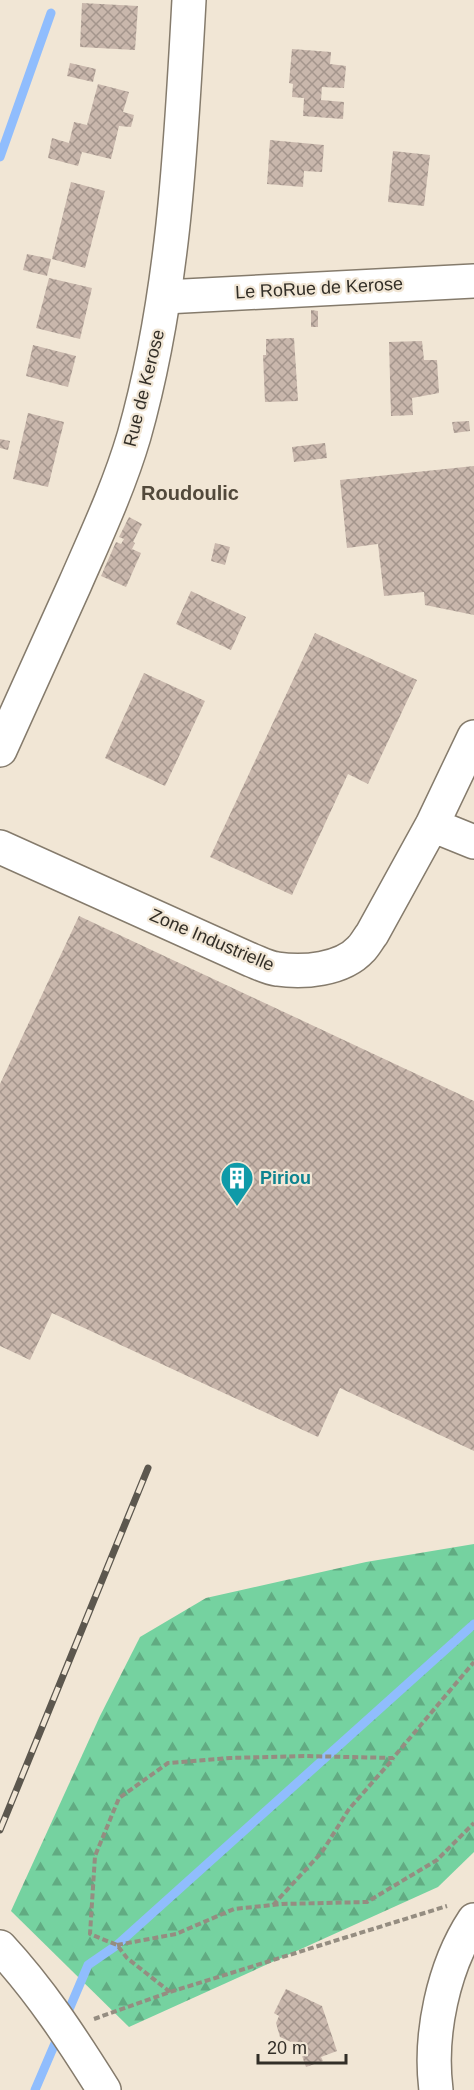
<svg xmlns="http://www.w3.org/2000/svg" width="474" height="2090" viewBox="0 0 474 2090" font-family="Arial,sans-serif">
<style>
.forest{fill:url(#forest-firs)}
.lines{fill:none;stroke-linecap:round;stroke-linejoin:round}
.stream{stroke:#90bdfd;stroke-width:9}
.building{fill:url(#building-cross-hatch)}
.street-casing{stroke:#857b6c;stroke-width:36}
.secondary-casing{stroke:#857b6c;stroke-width:36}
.path{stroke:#958d81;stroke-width:4;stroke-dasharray:6 3;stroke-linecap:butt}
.street{stroke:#fff;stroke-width:33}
.secondary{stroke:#fff;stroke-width:33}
.rail-casing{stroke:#5c574e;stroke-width:7}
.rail{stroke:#f1e6d5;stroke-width:4.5;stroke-dasharray:14;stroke-linecap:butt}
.labels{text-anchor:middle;stroke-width:4.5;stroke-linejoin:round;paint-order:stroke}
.street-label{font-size:18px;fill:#322e27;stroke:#f1e6d5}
.culture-label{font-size:18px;font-weight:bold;fill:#0d838f;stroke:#f1e6d5;text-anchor:start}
.neighbourhood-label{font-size:20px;font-weight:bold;fill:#52493b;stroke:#f1e6d5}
</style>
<defs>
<pattern id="forest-firs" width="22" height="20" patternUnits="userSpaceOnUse" patternTransform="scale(1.5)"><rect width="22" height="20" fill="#75d2a0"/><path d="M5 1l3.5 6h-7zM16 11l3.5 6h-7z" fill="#61ab82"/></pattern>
<pattern id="building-cross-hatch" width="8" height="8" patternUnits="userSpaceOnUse" patternTransform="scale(1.5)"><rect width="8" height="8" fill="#c9b7ac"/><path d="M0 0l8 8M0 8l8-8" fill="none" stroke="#a4958c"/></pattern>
</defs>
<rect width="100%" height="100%" fill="#f1e6d5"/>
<path class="forest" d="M474,1544V1852L438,1887L129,2027L11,1911L100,1716L140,1637L206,1598L366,1562Z"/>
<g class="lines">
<path class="stream" d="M0,157L51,13
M65,2019L88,1965L117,1945L474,1624
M35,2090L59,2034"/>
</g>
<path class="building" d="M82,3L138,6L135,50L80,47Z
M292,49L331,52L330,64L346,66L344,88L322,87L321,100L344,102L343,119L303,116L304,98L292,97L293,84L289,83Z
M70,63L96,69L93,82L67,76Z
M98,84L129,92L123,112L134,115L131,127L119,126L111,159L82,152L78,166L48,158L52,138L69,143L74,122L87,125Z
M270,140L324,145L322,172L304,171L303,187L267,184Z
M393,151L430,155L424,206L388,202Z
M71,182L105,191L85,268L52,259Z
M27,254L51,259L47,276L23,270Z
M49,278L92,288L80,339L36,328Z
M311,310L318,311V327H311Z
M294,338L298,401L265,402L263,355H266V339Z
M422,341L424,360H437L439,393L412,398L413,415L391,416L389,342Z
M33,345L76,356L68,387L26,376Z
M28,413L64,422L48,487L13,479Z
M469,421L470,431L454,433L452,422Z
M0,439L10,441L8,450L0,448Z
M325,443L327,458L294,462L292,447Z
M474,466V615L425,605L424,592L384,596L378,544L347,548L340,480Z
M129,517L142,524L133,542L135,543L132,549L141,553L126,587L101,576L116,542L121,544L124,539L119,537Z
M215,543L230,547L225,565L211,561Z
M191,591L246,617L231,650L176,624Z
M315,633L417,680L368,784L348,774L292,895L210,857Z
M144,673L205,701L165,786L105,758Z
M79,916L474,1101V1451L340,1388L318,1437L52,1313L30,1360L0,1346V1084Z
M286,1989L322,2006L337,2051L321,2057L323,2061L306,2067L298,2045L280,2037L276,2023L279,2016L274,2013Z"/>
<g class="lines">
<defs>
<path id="street" d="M165,297L474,281
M432,825L474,842
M0,847L251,960C259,963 268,968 277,969C303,973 342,970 361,949C365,945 368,939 372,934L432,825L474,737
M436,2090C429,2035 443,1967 474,1920"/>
<path id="secondary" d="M0,750C25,695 50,639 75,584C96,536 119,487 134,436C174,295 181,146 189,0
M0,1947C40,1990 72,2039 104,2090"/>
</defs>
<use href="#street" class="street-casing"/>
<use href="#secondary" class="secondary-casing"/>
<path class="path" d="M273,1905L322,1852L349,1809L393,1759
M117,1945L176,1934L234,1909L282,1904L367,1902L437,1860L474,1823
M170,1992L127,1958L117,1945L90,1934L95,1856L119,1798L168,1763L230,1758L304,1756L393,1758L474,1662
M94,2019L170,1992L447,1906"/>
<use href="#street" class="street"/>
<use href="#secondary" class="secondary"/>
<defs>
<path id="rail" d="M0,1830L148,1468"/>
</defs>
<use href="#rail" class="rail-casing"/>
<use href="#rail" class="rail"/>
</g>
<defs>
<symbol id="building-pin" viewBox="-11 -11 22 30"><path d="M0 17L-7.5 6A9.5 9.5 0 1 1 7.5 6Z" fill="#0f9aa8" stroke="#f1e6d5"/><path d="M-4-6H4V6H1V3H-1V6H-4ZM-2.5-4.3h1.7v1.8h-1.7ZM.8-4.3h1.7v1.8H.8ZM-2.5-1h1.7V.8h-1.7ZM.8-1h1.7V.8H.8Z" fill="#fff"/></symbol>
</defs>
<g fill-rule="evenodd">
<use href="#building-pin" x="218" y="1159" width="38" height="52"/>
</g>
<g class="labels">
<g class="street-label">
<text transform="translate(319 288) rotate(-3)" y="6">Le RoRue de Kerose</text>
<text transform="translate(144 388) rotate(-76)" y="6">Rue de Kerose</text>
<text transform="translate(212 940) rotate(23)" y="6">Zone Industrielle</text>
</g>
<g class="culture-label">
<text x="260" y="1184">Piriou</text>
</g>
<g class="neighbourhood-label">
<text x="190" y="500">Roudoulic</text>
</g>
</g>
<path d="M258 2054v9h88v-9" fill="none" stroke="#322e27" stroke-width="3"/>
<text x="267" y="2054" font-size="18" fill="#322e27" stroke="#f1e6d5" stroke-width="4.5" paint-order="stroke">20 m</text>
</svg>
